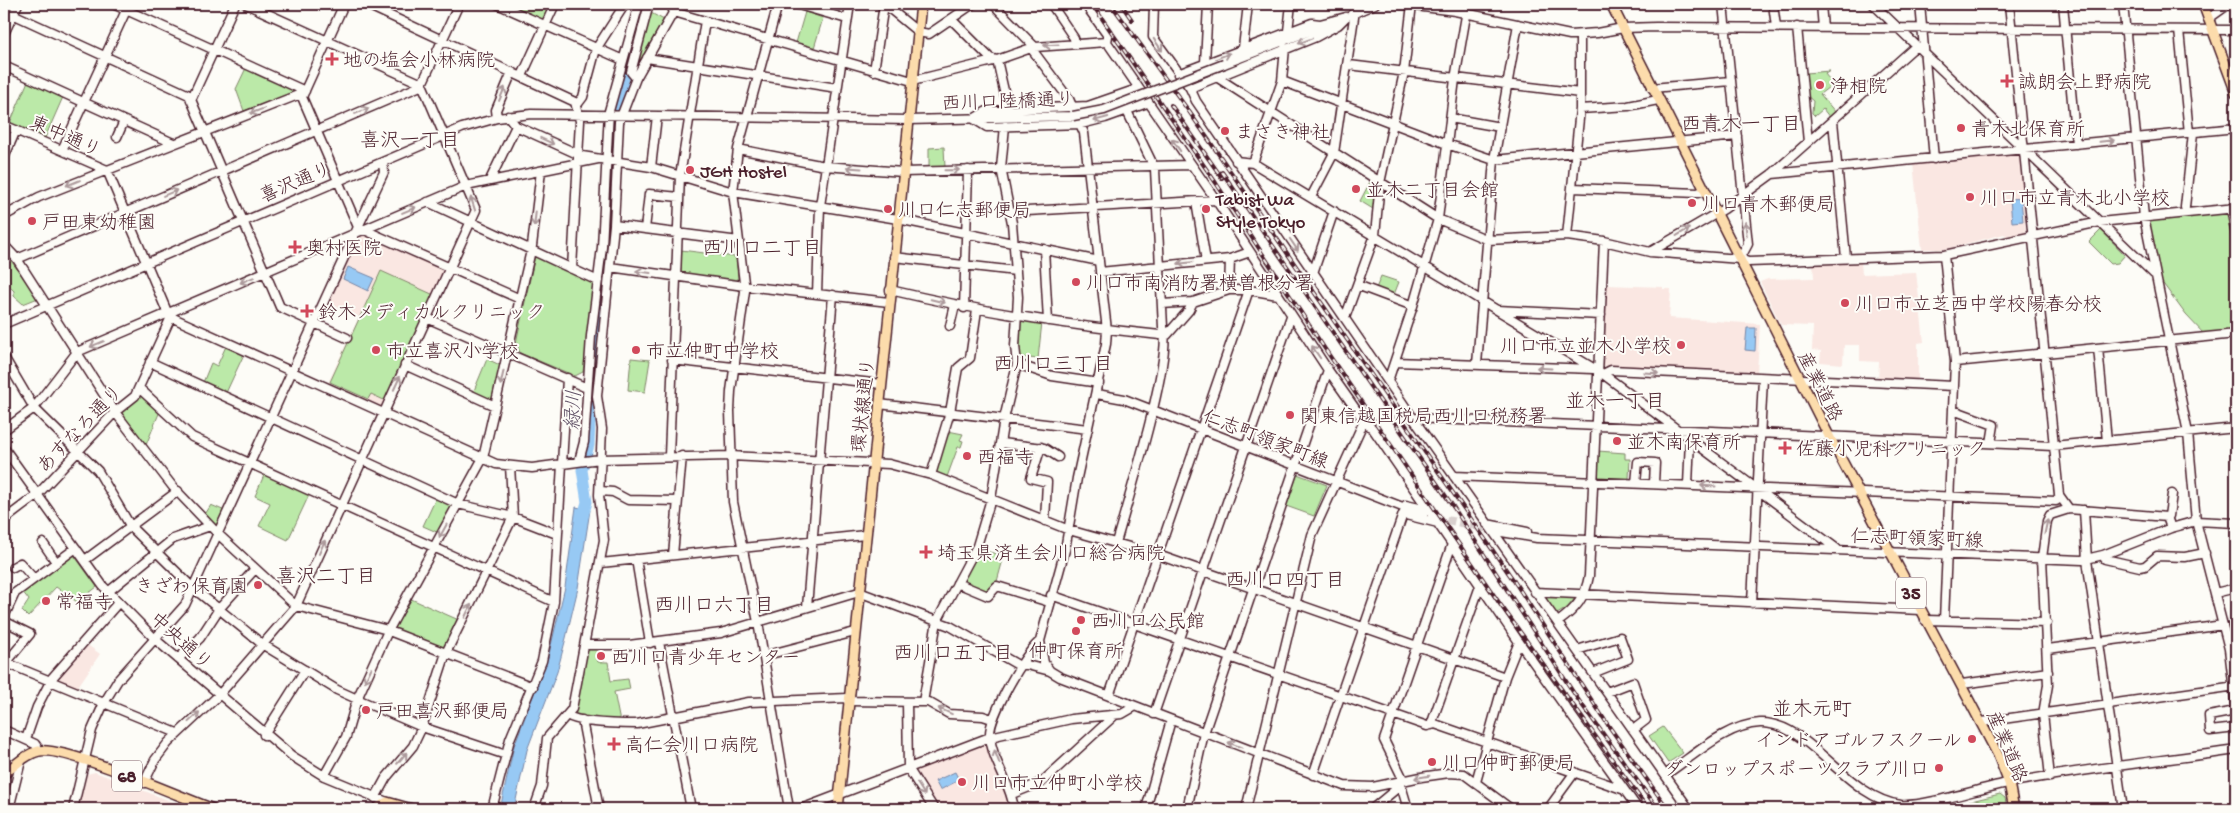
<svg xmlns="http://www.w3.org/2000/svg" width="2240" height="813" viewBox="0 0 2240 813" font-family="'Gochi Hand','Klee One',sans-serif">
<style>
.built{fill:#fae7e2}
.green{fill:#bbe9a8;stroke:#82846a}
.water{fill:#97c9f4;stroke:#7885a4}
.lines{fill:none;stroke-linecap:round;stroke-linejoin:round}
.river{stroke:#97c9f4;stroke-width:11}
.minor-tunnel{stroke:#d9d0ce;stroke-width:8;stroke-dasharray:8 4;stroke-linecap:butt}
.minor-casing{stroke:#4a1f2b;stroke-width:11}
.major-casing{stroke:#4a1f2b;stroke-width:12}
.minor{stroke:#fdfcf7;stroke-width:8}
.major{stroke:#fcdcac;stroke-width:9}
.rail-casing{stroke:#4a1f2b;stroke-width:4}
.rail{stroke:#fdfcf7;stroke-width:2;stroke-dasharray:5.5;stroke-linecap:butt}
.minor-bridge-casing{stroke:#4a1f2b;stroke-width:11;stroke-linecap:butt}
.minor-bridge{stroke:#fdfcf7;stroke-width:8}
.oneway{stroke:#ac999b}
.poi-dot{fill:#d1495b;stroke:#fdfcf7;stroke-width:2}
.labels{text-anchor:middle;stroke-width:4;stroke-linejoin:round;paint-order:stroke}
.shield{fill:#fdfcf7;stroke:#806168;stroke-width:1}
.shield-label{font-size:18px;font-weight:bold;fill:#4a1f2b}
.poi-label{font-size:19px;fill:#4a1f2b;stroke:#fdfcf7;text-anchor:start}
.street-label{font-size:19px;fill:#4a1f2b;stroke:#fdfcf7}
.neighbourhood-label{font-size:20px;fill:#4a1f2b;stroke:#fdfcf7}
.water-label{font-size:20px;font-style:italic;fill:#615267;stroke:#fdfcf7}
</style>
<rect width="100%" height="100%" fill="#fdfcf7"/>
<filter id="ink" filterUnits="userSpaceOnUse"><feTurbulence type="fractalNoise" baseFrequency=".02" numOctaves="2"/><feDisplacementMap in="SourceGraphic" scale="10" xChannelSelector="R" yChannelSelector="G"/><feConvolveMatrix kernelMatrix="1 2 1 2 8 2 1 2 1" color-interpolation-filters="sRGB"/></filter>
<g filter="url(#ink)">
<path class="built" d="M2018,153L2021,155L2026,233L2007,236L2004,234L1946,249H1922L1913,163Z
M362,232L446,270L383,408L328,383L359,317L328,303L358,233Z
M1861,262L1862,274L1916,272L1924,342L1918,343V381L1878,380L1879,362L1860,361V345H1844L1843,364L1820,362L1821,351L1812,350L1813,326L1781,325L1760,282L1768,279L1814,278L1813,264Z
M1606,285L1663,287V289H1671L1669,318L1760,324L1757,373L1603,366Z
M85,643L100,654L77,688L63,683L56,677Z
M987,743L1010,798V809H936L912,771Z
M95,772L191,809H78L87,774Z"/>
<path class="green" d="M552,4L544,21L508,5L509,4Z
M805,12L823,18L814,48L796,43Z
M651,13L664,20L636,67Z
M246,68L296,90V92L244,111L236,89Z
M1830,71L1825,74L1833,84L1820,94L1836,113L1830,118L1823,109L1815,116L1812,113L1813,101L1807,96L1805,73Z
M28,81L63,97L45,138L10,123Z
M944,147L945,167H929V148Z
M1370,182L1376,185L1373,209L1360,201Z
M2228,213L2236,256V331L2204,334L2186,315L2161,281L2149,221Z
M2101,230L2125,255L2118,263L2111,264L2089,242Z
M681,250L736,257L738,278L734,281L681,273L679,271Z
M4,251L38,298L23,304L14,296V291L4,281Z
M535,256L594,282L583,372L575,376L520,353L516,343Z
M381,271L434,295L386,401L371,394L368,399L330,382Z
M1381,276L1399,282L1393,297L1375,291Z
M1024,319L1042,322L1038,359L1020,357V321Z
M227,344L245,352L225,395L202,385L211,363L217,366Z
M631,358L650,360L645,392L628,390Z
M487,359L502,366L494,401L492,402L473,393Z
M139,392L160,411L146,445L120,413L136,399Z
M948,431L963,434L960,440L963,441L961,447H958L947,477L935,472Z
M1598,451L1625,453V459H1630L1629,479L1597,478Z
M265,473L310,493L288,540L259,526L270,503L255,496Z
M1297,474L1327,485L1314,516L1286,506Z
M437,496L454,504L439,533L423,526Z
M211,505L225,511L217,528L204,516Z
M978,549L1004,556L996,585L989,593L961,581Z
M74,555L97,587L77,602L56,587L28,617L22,611L29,600L22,591L58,564Z
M1543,596L1576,597L1567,608L1557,614Z
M409,598L461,621L446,650L393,629Z
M596,648L598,662H608L611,681L628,679L630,689L614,692L620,722L575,717L587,649Z
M1663,727L1683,753L1668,763L1649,736Z
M2000,794L2005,798L2007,809L1942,808Z"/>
<path class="water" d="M2021,198L2023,221L2012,222L2010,199Z
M348,267L374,278L368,291L343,279Z
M1747,328H1756L1755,351L1745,350Z
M576,507L590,510L578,588L566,638L557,672L527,750L514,809H500L514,746L549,654L565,587Z
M955,772L959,780L940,790L935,781Z"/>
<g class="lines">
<path class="river" d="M581,523L587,502L582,470L589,445L592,377L608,232L612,124L643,4"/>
<path class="minor-tunnel" d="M1423,515L1494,530"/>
<defs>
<path id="minor" d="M113,4L305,91
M365,4L575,102L580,121L572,269
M497,4L623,60
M778,4L738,149L733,192L745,291L731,391L730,411L733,502L758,622L789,809
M795,4L847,19
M884,4L918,32L929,34L973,4
M993,4L1035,47L1031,48
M1051,4L1074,38L1075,44
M1085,4L1108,36L1107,42
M1154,4L1153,37L1190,88L1196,101L1413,418L1689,809
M1208,4L1205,63L1215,76L1438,219L1488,240L1567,236L1604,241L1650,252L1740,259L1748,262L1944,255L2100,222L2236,208
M1400,4L1455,11L1570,35L1597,33L1623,28L1656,27L2236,30
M1723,4L1748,244L1740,259
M1773,4L1776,27
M1821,4L1823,28
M1873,4L2154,274
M1920,4L1934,159
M2009,4L2059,495L2069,509L2167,517L2171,528
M2063,4L2076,144
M2123,4L2144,217L2188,433L2196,521L2229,649L2236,707
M4,10L189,95L280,307L347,338
M674,12L912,81L997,60L1031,48
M1352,14L1375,4
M951,19L990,58L997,60L1007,104L1006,110
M2208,19L2229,4
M1797,27L1808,142
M2179,30L2189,133
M1288,31L1291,4
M4,34L18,4
M1035,47L1107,42L1216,200L1328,370L1364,421L1373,429L1519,642L1638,809
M1031,48L1069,99L1084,133L1107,330L1106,344L1077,478L1065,550L1040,641L1044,663L1050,671L1060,677L1344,786L1373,787L1421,777L1449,773L1464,774L1511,809
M1243,48L1248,4
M647,58L837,88
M1224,64L1325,25
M1349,65L1580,93
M4,66L173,143
M874,71L884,4
M1178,74L1312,23L1320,24L1346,17
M522,76L555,4
M636,78L631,72L649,4
M1282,81L1447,144L1494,160L1737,136
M1190,88L1316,37L1338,25L1346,17
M1652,88L1731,81
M191,100L235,4
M577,105L583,97L596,49L625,4
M1580,109L1628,106L1658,100
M508,116L516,126L582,156L651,167L733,192L898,219L1099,261
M497,118L496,110L512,72
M975,118L987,111L1088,106L1137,89
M1450,118L1500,127
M974,119L987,127L1081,124L1105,118L1147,103
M1833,121L1846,258
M4,125L107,170L168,314L171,317L496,464L532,468L600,459L731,456L889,464L931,475L1069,530L1158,555L1505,677
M117,137L124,121
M738,149L825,166L903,172L1191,165
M62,150L129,4
M4,158L16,130
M1236,161L1253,163L1603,374L1837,549
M383,162L384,172L358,227L520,299
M1253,163L1282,81L1285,48
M651,167L657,116
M1772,174L2236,128
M490,180L516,126
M1573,188L1698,193L1705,190
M1311,197L1334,153L1356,4
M428,202L598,281
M1196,202L1206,261
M2185,207L2193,133
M2231,208L2236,235
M1010,212L1216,200
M4,216L39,197L298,95L302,97
M614,225L739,241
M645,229L649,194L679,197
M1567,236L1580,109V35
M4,245L17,259L115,412L173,487L218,534L296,606L384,629L533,687
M1044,249L1048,321
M1650,252L1724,209L1772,174L1916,46
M894,257L1016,271
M17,259L418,87L422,84L459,4
M610,267L744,286L889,302
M1100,272L1230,259L1250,252
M1313,273L1334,211
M1357,285L1413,306
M890,290C979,311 1070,326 1160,335H1167L1189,310L1193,302
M1229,290L1230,259
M817,294L820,206L850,4
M1162,304L1193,302L1229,290H1249L1278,295
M964,308L968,170
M1498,310L1601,315
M427,318L587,388
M1345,318L1375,235L1380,183L1404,72L1412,4
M4,324L462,128L497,118L531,114L908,120L1073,116
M950,326L955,305
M2098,348L2107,441
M4,357L34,408L98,471L131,527L193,588L262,644L337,690L357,699L422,727L506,755
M672,360L881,384
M150,362L458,504L513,517L557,534
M1395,362L1593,369
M1955,362L2236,334
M1017,364L1052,376L1099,383
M1477,364L1494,160L1518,24
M405,365L495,406
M1603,374L1611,370L1954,386
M1388,381L1413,306L1438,219L1455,79L1468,4
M139,388L192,437L554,602
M1097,394L1124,399L1423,515
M879,404L1088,429
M1953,410L1994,425L1991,443
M1413,418L2053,446L2236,428
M4,430L34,408L77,352L466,186L598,159
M1001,443L1044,448L1058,457
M1041,447L1031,478L1047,482L1045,521
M4,448L103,586L156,640L292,756L324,776L387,802
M669,456L680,176L705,21
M579,461L584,442L591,336L602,247L609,111L639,4
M931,475L950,412L958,368L970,358L977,310
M1454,476L2056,501L2060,498
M1636,483L1638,462L1655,463L1654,483
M1688,485L1690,439
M600,491L613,492L628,500L677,501
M1406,505L1428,510
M2084,510L2087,560L2123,809
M1406,515L1438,523
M2167,517L2169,516L2172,494
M4,520L37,495L115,412L135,396L171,317
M1487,524L1527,532
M1496,531L1537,538L2082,560L2103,555L2171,528L2196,521L2236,523
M43,543L56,562
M1116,543C1126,506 1174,355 1163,327L1155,169L1127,111
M673,555L682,456
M2103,555L2105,559L2140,567L2145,566L2157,556L2185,557L2205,553
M636,559L650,643
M85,560L178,491
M601,563L865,535
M13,567L20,563L34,579
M957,583L988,596L997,586L1049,602
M108,592L173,539L210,526
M1535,592L1920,610
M2215,593L2236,588
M1051,595L1427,726L1435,724L1622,789
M1752,603L1763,378
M807,607L833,295
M4,617L15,593L76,548
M1925,620L2047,623
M1944,620L1955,362L1944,255
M4,621L30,634L6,663
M1558,622C1576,609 1585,598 1589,576L1604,241
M659,642L691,809
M585,645H629L721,633L859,592L950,626L1018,665H1027L1050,671
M2048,649L2223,625
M1577,650L1620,637L1628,659L1593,673
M763,656L855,632
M178,659L200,638L219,609L255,569
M4,662L177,733
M1962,684L2048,672
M1607,692L1633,682L1646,720L1633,730
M1109,696L1249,290
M848,701L928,702L949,714L983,716L992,719
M907,702L908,768L934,809
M923,702L937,621L977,546L991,499L1004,419L1017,364L1015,346L1018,297L1012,223L1001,168L1005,126
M2236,711L2209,716L2210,731L2236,728
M1154,714L1291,316
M567,715C580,724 621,724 637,724L749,702L848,698
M582,720L599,809
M1982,722L2236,686
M1431,725L1480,586
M4,730L35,744L40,751
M264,735L305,670
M26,739L37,707L52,678L118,603
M1313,775L1403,514
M1665,775C1694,756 1725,725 1760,723C1809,721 1846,798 1901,805C1923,807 1982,788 2008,783C2083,769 2160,761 2236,750
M324,776L346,737L357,699L388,631L483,458L532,246L541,171
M2050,777L2043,714L2048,685L2042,558L2047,521L2050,515L2069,509
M1404,781L1384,740L1452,544
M1400,782L1408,809
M1476,782L1505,677L1519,642
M144,783L155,760L168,743L219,695L296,606L476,210L422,84L246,4
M1012,794L1042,782L1115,715
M375,798L386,778L413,746L422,727L446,653L513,517L510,466
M9,809L21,761
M73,809L92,730L104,703L118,680L185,605L358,227L302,97L344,4
M492,809L510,739L542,661L554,602L567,378
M534,809L542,786L547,738L572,709L604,540L599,495L602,429L597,396L614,225L619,122L636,78L678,4
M801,809L990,737L1071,719L1122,714L1134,707
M1014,809C1011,783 992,762 990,736C988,718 1025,653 1040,641
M1146,809L1171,720
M1187,809L1204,733L1328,370
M1246,809L1312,535L1364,421
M1372,809L1401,785
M1548,809L1575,772"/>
<path id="major" d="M1611,4L1829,436L1998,755L2009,783L2014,809
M2203,4L2236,93
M4,774C14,766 26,754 39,751C66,746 181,797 213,809
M376,809L387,802L412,809
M838,809L921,4"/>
</defs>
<use href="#minor" class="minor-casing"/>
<use href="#major" class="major-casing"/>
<use href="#minor" class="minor"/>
<use href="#major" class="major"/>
<defs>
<path id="rail" d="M1092,4L1216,183L1325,349L1500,604L1648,809
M1111,4L1188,110L1514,581L1608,725L1668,809
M1121,4L1132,20
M1171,105L1222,178
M1222,172L1454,508L1577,698L1658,809"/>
</defs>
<use href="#rail" class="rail-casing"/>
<use href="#rail" class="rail"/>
<defs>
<path id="minor-bridge" d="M1073,116L1104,110L1224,64"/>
</defs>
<use href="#minor-bridge" class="minor-bridge-casing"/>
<use href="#minor-bridge" class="minor-bridge"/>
</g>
<defs><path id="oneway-shaft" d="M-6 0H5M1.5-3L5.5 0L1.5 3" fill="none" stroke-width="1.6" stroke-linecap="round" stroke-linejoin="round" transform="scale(1.25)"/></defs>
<g class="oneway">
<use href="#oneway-shaft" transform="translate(1305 41) rotate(160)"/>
<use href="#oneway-shaft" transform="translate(1051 45) rotate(177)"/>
<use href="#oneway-shaft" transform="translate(1158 45) rotate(55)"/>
<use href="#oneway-shaft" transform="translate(1223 56) rotate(-22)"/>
<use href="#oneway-shaft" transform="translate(502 94) rotate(-67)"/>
<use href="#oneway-shaft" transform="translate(257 111) rotate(159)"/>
<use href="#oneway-shaft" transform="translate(362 111) rotate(-23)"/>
<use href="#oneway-shaft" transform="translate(1101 119) rotate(165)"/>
<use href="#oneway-shaft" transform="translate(547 141) rotate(25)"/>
<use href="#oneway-shaft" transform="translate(2107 141) rotate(-6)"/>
<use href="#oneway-shaft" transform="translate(1176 145) rotate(-125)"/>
<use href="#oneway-shaft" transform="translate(854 168) rotate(-176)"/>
<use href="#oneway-shaft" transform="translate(952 170) rotate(-1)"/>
<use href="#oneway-shaft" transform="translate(73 183) rotate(158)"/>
<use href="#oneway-shaft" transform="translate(170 193) rotate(-23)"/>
<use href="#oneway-shaft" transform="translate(473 204) rotate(-108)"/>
<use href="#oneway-shaft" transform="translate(409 210) rotate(-23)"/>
<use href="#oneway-shaft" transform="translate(535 219) rotate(96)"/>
<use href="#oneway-shaft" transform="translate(1746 229) rotate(-96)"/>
<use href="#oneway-shaft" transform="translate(1683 232) rotate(-31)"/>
<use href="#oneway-shaft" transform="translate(1294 245) rotate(56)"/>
<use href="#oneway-shaft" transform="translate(1185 263) rotate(174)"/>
<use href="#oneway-shaft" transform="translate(643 272) rotate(-172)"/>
<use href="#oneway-shaft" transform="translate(247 280) rotate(157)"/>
<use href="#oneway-shaft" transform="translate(938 301) rotate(14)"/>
<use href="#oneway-shaft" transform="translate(97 344) rotate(157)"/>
<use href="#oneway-shaft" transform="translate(1316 352) rotate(-124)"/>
<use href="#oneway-shaft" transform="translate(1544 368) rotate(-177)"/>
<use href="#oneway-shaft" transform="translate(1651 373) rotate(3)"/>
<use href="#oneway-shaft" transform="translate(502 378) rotate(103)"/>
<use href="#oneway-shaft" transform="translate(397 383) rotate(-65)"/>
<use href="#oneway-shaft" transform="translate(1708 486) rotate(-177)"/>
<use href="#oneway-shaft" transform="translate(2046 527) rotate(-78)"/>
<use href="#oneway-shaft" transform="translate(443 531) rotate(119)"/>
<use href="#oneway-shaft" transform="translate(322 547) rotate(-66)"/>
<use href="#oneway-shaft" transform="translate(468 611) rotate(-64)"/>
<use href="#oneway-shaft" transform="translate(368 675) rotate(115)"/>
<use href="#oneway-shaft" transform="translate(945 711) rotate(-156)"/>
<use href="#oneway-shaft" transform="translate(194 717) rotate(-43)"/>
<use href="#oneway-shaft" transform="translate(1235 745) rotate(-159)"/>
<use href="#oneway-shaft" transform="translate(997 757) rotate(-111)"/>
<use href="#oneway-shaft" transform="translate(402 758) rotate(-50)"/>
<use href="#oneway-shaft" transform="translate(1422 777) rotate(170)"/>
<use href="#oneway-shaft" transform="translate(921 789) rotate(58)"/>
</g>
</g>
<g class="poi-dot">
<path d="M329.5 51.5h5v5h5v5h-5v5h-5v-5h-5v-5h5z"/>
<path d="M2004.5 73.5h5v5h5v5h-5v5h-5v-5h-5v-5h5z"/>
<circle cx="1820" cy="85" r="5"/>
<circle cx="1961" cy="128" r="5"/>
<circle cx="1225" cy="131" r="5"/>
<circle cx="690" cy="170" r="5"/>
<circle cx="1356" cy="189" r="5"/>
<circle cx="1970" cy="197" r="5"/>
<circle cx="1692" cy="203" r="5"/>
<circle cx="888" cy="209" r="5"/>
<circle cx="1206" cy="209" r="5"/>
<circle cx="32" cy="221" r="5"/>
<path d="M292.5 239.5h5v5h5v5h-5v5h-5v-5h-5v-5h5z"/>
<circle cx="1076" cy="282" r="5"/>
<circle cx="1845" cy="303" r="5"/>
<path d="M304.5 303.5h5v5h5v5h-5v5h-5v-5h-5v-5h5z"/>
<circle cx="1681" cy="345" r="5"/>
<circle cx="376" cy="350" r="5"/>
<circle cx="636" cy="350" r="5"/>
<circle cx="1290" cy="415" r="5"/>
<circle cx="1617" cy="441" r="5"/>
<path d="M1782.5 440.5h5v5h5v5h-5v5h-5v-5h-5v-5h5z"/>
<circle cx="967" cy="456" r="5"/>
<path d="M923.5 544.5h5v5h5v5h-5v5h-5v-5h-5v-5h5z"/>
<circle cx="258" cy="585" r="5"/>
<circle cx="46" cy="601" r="5"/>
<circle cx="1081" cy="620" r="5"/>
<circle cx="1076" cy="631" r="5"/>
<circle cx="601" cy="656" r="5"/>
<circle cx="366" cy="710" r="5"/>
<circle cx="1972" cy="739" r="5"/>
<path d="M611.5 736.5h5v5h5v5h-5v5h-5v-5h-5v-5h5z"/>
<circle cx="1432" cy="762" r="5"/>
<circle cx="1939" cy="768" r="5"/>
<circle cx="962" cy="782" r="5"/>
</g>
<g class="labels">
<g class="shield">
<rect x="1896" y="577.5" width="30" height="31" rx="4"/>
<rect x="112" y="760.5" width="30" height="31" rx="4"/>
</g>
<g class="shield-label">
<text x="1911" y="599">35</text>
<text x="127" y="782">68</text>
</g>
<g class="poi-label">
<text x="343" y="66">地の塩会小林病院</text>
<text x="2018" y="88">誠朗会上野病院</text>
<text x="1830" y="92">浄相院</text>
<text x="1971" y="135">青木北保育所</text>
<text x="1235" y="138">まさき神社</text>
<text x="700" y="177">JGH Hostel</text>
<text x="1366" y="196">並木二丁目会館</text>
<text x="1980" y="204">川口市立青木北小学校</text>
<text x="1216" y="205">Tabist Wa<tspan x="1216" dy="22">Style Tokyo</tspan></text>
<text x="1702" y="210">川口青木郵便局</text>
<text x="898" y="216">川口仁志郵便局</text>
<text x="42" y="228">戸田東幼稚園</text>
<text x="306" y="254">奥村医院</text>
<text x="1086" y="289">川口市南消防署横曽根分署</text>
<text x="1855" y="310">川口市立芝西中学校陽春分校</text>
<text x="318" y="318">鈴木メディカルクリニック</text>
<text x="1671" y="352" text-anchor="end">川口市立並木小学校</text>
<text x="386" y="357">市立喜沢小学校</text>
<text x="646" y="357">市立仲町中学校</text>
<text x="1300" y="422">関東信越国税局西川口税務署</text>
<text x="1627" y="448">並木南保育所</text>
<text x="1796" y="455">佐藤小児科クリニック</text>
<text x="977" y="463">西福寺</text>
<text x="937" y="559">埼玉県済生会川口総合病院</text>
<text x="248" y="592" text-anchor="end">きざわ保育園</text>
<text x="56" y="608">常福寺</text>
<text x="1091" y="627">西川口公民館</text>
<text x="1076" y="657" text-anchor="middle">仲町保育所</text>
<text x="611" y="663">西川口青少年センター</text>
<text x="376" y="717">戸田喜沢郵便局</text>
<text x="1962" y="746" text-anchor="end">インドアゴルフスクール</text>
<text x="625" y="751">高仁会川口病院</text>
<text x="1442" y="769">川口仲町郵便局</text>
<text x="1929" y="775" text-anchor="end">ダンロップスポーツクラブ川口</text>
<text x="972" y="789">川口市立仲町小学校</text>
</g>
<g class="street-label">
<text transform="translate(1008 100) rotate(-2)" y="7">西川口陸橋通り</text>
<text transform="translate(66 135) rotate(24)" y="7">東中通り</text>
<text transform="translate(295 181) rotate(-23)" y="7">喜沢通り</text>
<text transform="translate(1821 386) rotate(63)" y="7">産業道路</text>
<text transform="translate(862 405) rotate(-84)" y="7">環状線通り</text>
<text transform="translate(79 428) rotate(-46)" y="7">あすなろ通り</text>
<text transform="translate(1266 438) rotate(21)" y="7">仁志町領家町線</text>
<text transform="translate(1917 537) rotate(2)" y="7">仁志町領家町線</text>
<text transform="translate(182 640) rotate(42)" y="7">中央通り</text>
<text transform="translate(2008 746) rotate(67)" y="7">産業道路</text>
</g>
<g class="neighbourhood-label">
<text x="1741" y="130">西青木一丁目</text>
<text x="410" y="146">喜沢一丁目</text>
<text x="762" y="254">西川口二丁目</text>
<text x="1053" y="370">西川口三丁目</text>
<text x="1615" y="407">並木一丁目</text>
<text x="326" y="582">喜沢二丁目</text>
<text x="1285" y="586">西川口四丁目</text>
<text x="714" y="611">西川口六丁目</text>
<text x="953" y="659">西川口五丁目</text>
<text x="1812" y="715">並木元町</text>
</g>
<g class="water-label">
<text transform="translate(572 410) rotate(-87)" y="7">緑川</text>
</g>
</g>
<rect width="2240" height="813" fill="none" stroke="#fdfcf7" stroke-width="20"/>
<rect x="10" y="10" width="2220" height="793" fill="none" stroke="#4a1f2b" stroke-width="2" filter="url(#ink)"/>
</svg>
